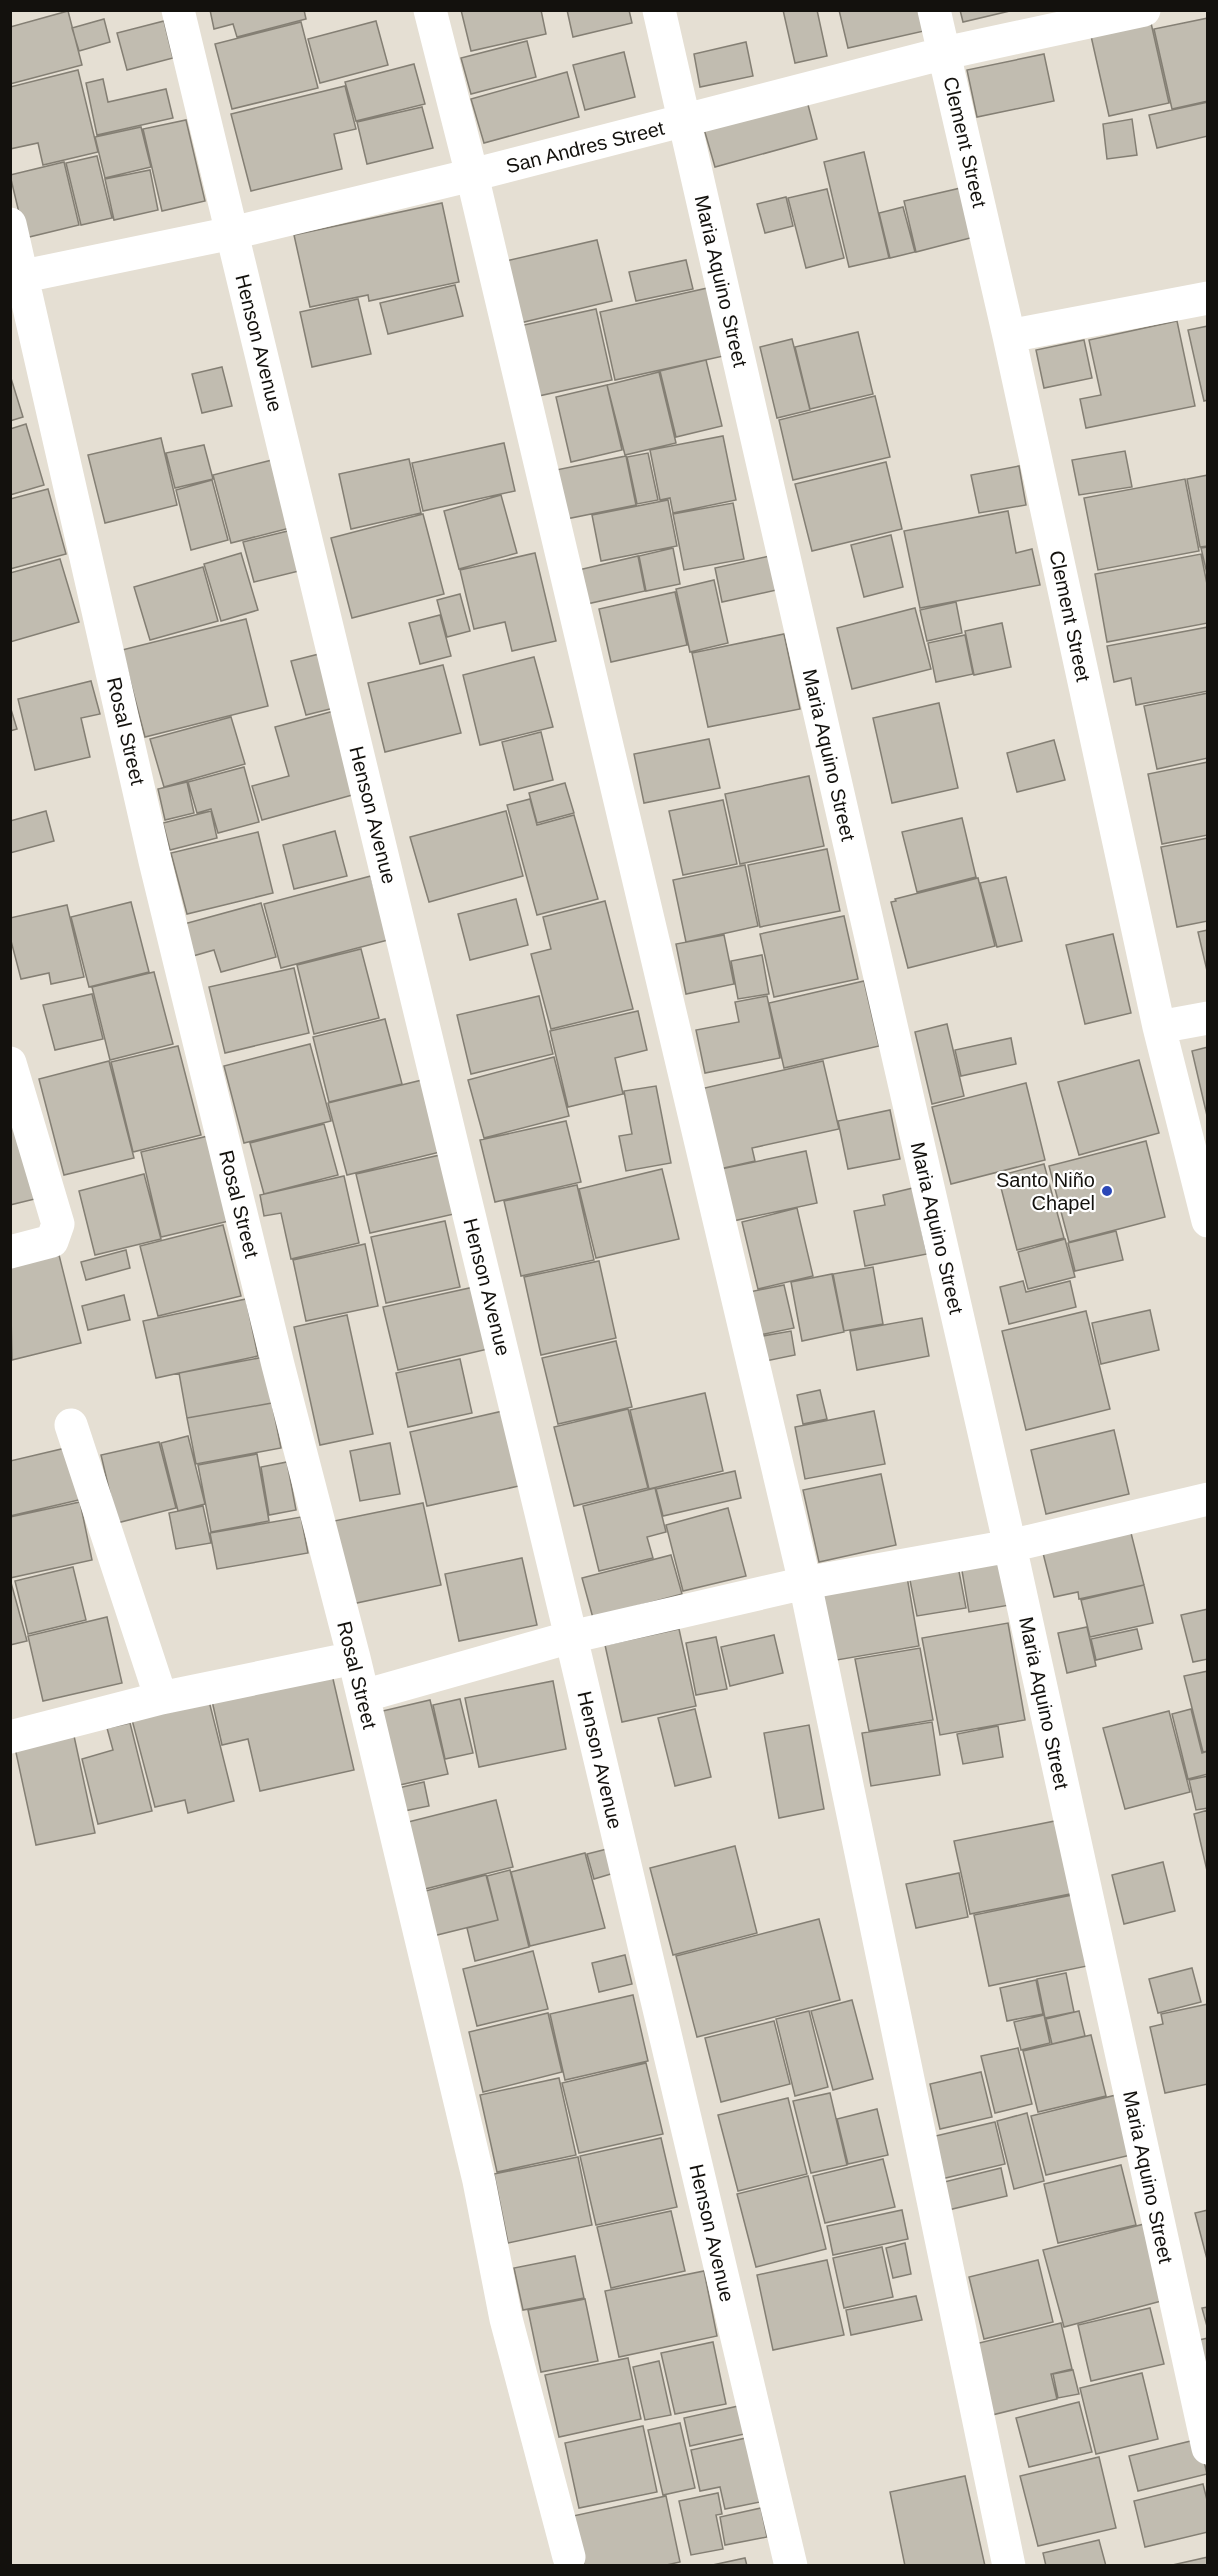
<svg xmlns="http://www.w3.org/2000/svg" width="1218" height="2576" viewBox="0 0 1218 2576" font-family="Helvetica,sans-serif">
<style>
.building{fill:#c1bcb0;stroke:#847f74;stroke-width:1.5}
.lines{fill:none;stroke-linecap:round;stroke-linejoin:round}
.minor{stroke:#fff;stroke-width:33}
.poi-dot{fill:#2b47b7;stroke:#fff;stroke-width:2}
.labels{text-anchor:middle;stroke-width:4.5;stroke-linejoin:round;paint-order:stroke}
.street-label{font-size:20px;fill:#13110d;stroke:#fff}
.poi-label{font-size:20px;fill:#13110d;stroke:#fff;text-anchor:end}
</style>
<rect width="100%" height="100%" fill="#e5dfd3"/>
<path class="building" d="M210,10H304L306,19L237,37L233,24L214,29Z
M461,10H541L546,34L471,51Z
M567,10H629L632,23L573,37Z
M783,10H817L827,56L795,63Z
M839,10H920L924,31L848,48Z
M960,10H1014L963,22Z
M68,11L82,65L10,84V27Z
M1208,18V101L1172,109L1154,29Z
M104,19L110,42L79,51L72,28Z
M164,21L173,58L127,70L117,33Z
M376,21L388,65L320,83L308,39Z
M301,22L318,88L232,109L215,44Z
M1151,23L1169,103L1109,116L1091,36Z
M527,41L536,77L471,94L461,58Z
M746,42L753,76L700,87L694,54Z
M624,52L635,97L585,110L573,65Z
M1044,54L1054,101L977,117L967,70Z
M414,64L425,104L356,121L345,82Z
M78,70L98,152L43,165L38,143L10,149V87Z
M567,72L579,117L484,143L471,99Z
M103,79L108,102L166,89L173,118L97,135L86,83Z
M345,86L356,129L334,134L342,169L251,191L231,114Z
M807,101L817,139L715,167L704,129Z
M1208,102V136L1157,148L1149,115Z
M422,107L433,148L367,164L357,122Z
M1132,119L1137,155L1107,159L1103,124Z
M186,120L205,201L162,211L143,129Z
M141,127L151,167L105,178L95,137Z
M864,152L889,258L849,267L824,162Z
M97,156L112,218L81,225L66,163Z
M64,162L79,225L25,238L10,175Z
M150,170L158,210L114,220L105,179Z
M965,187L978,236L916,252L904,201Z
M827,189L844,258L806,268L788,198Z
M786,197L793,226L765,233L757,204Z
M442,203L459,282L369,301L368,295L310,307L294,235Z
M903,207L915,252L890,258L879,213Z
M597,240L612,301L520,323L506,261Z
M686,260L693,289L636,301L629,272Z
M455,285L463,316L388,334L380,303Z
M712,287L728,355L615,380L600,312Z
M358,299L371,354L312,367L300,312Z
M596,309L612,380L534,397L515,327Z
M1177,321L1195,406L1086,428L1080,399L1101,395L1089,340Z
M1208,326V400L1204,401L1188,330Z
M858,332L873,394L810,409L795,347Z
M792,339L810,410L777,418L760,347Z
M1084,340L1092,378L1044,388L1036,350Z
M706,360L722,426L676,437L660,371Z
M222,367L232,406L202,413L192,374Z
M659,372L676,443L625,455L607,385Z
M10,375L23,417L10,421Z
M607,385L622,450L571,462L556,397Z
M875,396L890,457L793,480L779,420Z
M26,424L44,485L10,495V429Z
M723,436L736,500L673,513L670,498L660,500L650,450Z
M161,438L177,505L105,523L88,455Z
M504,443L515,491L423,511L412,463Z
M204,445L213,479L175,488L166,453Z
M1125,451L1132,487L1079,495L1072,460Z
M648,453L658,500L637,504L627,457Z
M626,456L636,505L561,520L551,471Z
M409,459L421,513L351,529L339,474Z
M272,460L290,528L231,543L213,475Z
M886,462L902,529L812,551L795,484Z
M1019,466L1026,505L979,513L971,475Z
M1208,475V546L1200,547L1187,479Z
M1185,479L1199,551L1098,570L1084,498Z
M212,480L228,540L191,550L176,490Z
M48,489L66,554L10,569V499Z
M501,495L517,553L459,569L444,511Z
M668,500L677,546L601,561L592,515Z
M733,503L744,559L684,570L673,514Z
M1008,511L1016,553L1032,549L1040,585L920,608L904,531Z
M423,514L444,594L352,618L331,538Z
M292,530L303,570L254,582L243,542Z
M891,535L903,587L864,597L851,545Z
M1208,547V578L1201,548Z
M673,548L680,584L646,591L639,556Z
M241,553L258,610L221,621L204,564Z
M535,553L556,641L512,651L505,622L474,629L460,570Z
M1201,554L1208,589V623L1107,642L1095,574Z
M774,555L781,589L722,602L715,568Z
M638,556L645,591L578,606L570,572Z
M60,559L79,622L10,642V573Z
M203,567L218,621L150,640L134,587Z
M714,580L728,643L690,652L676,589Z
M675,592L687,645L611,662L599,609Z
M460,594L470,631L447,637L437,600Z
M956,602L962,633L927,641L920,610Z
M915,608L931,669L852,689L837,628Z
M440,615L451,656L420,664L409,623Z
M246,619L268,706L145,737L122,650Z
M1002,623L1011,667L974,675L965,631Z
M1208,627V691L1136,705L1131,678L1114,682L1107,646Z
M784,634L800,709L708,727L692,653Z
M965,635L973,674L936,682L928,643Z
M323,653L338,707L306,715L291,661Z
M534,657L553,727L480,745L463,675Z
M443,665L461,733L385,752L368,683Z
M91,681L100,714L81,718L90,757L35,770L18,699Z
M1208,693V758L1157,769L1144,706Z
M939,703L958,788L892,803L873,718Z
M10,706L17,729L10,731Z
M334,711L356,794L262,820L252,786L289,776L275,727Z
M231,717L245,764L164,787L150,739Z
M541,732L553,780L514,790L502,742Z
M709,739L720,788L644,803L634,754Z
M1054,740L1065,780L1017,792L1007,753Z
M1208,762V835L1162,844L1148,774Z
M244,767L259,822L218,833L211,809L197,813L188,782Z
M809,776L824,846L740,864L725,794Z
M187,782L194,813L165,820L158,789Z
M565,783L574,813L537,823L529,793Z
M530,799L537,825L574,815L598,899L537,915L507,805Z
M723,800L737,864L683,875L669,811Z
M46,811L54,841L10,853V821Z
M211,811L217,838L170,850L163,823Z
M506,811L523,876L429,902L410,837Z
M962,818L976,877L917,892L902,832Z
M335,831L347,876L294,889L283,845Z
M258,832L273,893L187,914L171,853Z
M1208,838V921L1177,927L1161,847Z
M827,849L840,911L760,927L748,865Z
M745,865L758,926L686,942L673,880Z
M371,876L388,940L281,968L264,904Z
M1006,877L1022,941L997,947L980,883Z
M978,878L995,946L908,968L891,902L896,901L895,899Z
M516,899L528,945L470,960L458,914Z
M605,901L633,1009L551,1029L531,954L551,949L543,917Z
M131,902L149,972L89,987L71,917Z
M261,903L276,957L221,972L214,950L193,956L184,924Z
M67,905L84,977L51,984L49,973L21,979L10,937V918Z
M844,916L858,979L774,997L760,934Z
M1208,930V975L1198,932Z
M1113,934L1131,1013L1085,1024L1066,945Z
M724,935L734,984L686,994L676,944Z
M361,949L379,1018L314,1034L297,965Z
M762,955L769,994L738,999L731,961Z
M294,968L309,1033L225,1053L209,987Z
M154,972L173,1044L110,1060L92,987Z
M864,981L879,1046L784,1068L769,1003Z
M92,994L103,1039L55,1050L43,1005Z
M539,996L553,1054L471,1074L457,1015Z
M767,996L780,1058L705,1073L696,1030L739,1022L735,1002Z
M638,1011L647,1050L615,1058L623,1094L568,1107L550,1031Z
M385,1019L402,1084L329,1102L313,1037Z
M947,1024L964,1096L932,1104L915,1032Z
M1011,1038L1016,1064L961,1076L955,1050Z
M310,1044L331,1121L244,1143L224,1066Z
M178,1046L201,1135L133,1152L111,1062Z
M1208,1047V1120L1192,1051Z
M554,1057L569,1116L484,1138L468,1080Z
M1139,1060L1159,1133L1079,1155L1058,1082Z
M109,1061L134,1158L64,1175L39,1079Z
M823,1061L839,1129L752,1148L755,1161L715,1170L696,1090Z
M422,1080L440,1152L347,1175L328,1103Z
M1026,1083L1045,1160L951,1184L932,1107Z
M656,1086L671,1163L626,1171L619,1136L632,1134L624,1091Z
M890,1110L900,1159L848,1169L838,1121Z
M566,1121L581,1182L495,1202L480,1140Z
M23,1124L43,1197L10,1205V1127Z
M324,1124L338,1175L264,1194L250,1143Z
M208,1136L229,1221L161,1237L141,1152Z
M1146,1141L1165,1217L1069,1242L1049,1166Z
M806,1151L817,1203L733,1221L721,1169Z
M440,1155L454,1214L370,1233L356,1174Z
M1044,1164L1064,1238L1017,1250L998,1176Z
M662,1169L679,1239L596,1258L579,1189Z
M144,1174L161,1239L95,1255L79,1191Z
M344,1176L359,1243L291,1259L281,1213L264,1216L260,1195Z
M577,1185L594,1260L521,1276L504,1201Z
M913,1188L927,1254L865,1266L854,1211L885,1205L883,1195Z
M797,1208L813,1276L758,1289L742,1222Z
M445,1221L460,1287L386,1303L371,1237Z
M223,1225L241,1296L158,1316L140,1246Z
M1116,1231L1123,1260L1075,1271L1068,1243Z
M1065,1239L1075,1277L1028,1289L1018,1252Z
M365,1244L378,1306L306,1321L293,1260Z
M126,1250L130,1268L86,1280L81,1262Z
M59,1255L81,1343L12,1360L10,1267Z
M599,1261L616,1338L541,1355L524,1277Z
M873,1267L883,1324L844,1331L833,1274Z
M832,1274L844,1332L802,1341L791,1282Z
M1023,1281L1026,1292L1070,1281L1076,1307L1009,1324L1000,1287Z
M784,1285L794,1328L754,1336L744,1293Z
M474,1287L488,1349L398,1370L383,1307Z
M124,1295L130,1320L88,1330L82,1306Z
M246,1299L258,1356L156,1378L143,1321Z
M1150,1310L1159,1350L1101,1364L1092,1323Z
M1086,1311L1110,1409L1026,1430L1002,1331Z
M347,1315L373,1434L320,1445L294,1327Z
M922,1318L929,1356L857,1370L850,1331Z
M791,1331L795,1355L761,1362L757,1337Z
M616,1341L632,1407L558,1424L542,1358Z
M264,1357L272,1403L187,1418L179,1373Z
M460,1359L472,1413L408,1427L396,1373Z
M820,1390L827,1419L803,1424L797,1395Z
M705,1393L723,1471L649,1489L630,1410Z
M272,1403L281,1448L196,1464L187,1418Z
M628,1409L648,1488L574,1506L554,1427Z
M503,1411L519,1486L427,1506L410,1432Z
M874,1411L885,1464L805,1479L795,1427Z
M1114,1430L1129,1494L1046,1514L1031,1450Z
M188,1436L205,1504L178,1511L161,1443Z
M159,1442L176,1508L117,1523L101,1455Z
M390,1443L400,1494L360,1501L350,1451Z
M70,1447L83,1499L10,1516V1461Z
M257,1454L269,1521L211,1532L198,1465Z
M287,1462L296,1510L269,1515L261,1467Z
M735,1471L741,1498L663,1516L656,1489Z
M881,1474L896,1545L819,1562L803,1490Z
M655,1488L666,1532L647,1537L653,1558L599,1571L583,1506Z
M80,1502L92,1560L10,1578V1517Z
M423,1503L441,1585L352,1604L334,1521Z
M203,1506L211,1543L176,1549L169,1513Z
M728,1508L746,1576L683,1591L666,1525Z
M301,1517L308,1553L217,1569L210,1533Z
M1128,1521L1144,1585L1079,1599L1078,1592L1054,1597L1040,1541Z
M1001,1552L1010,1605L969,1612L960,1559Z
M671,1555L682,1594L593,1618L582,1578Z
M522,1558L537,1625L459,1641L445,1574Z
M957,1561L966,1608L917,1616L908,1570Z
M73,1567L86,1620L28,1634L15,1581Z
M906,1571L919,1646L831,1661L818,1586Z
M10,1579L27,1641L10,1645Z
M1144,1585L1153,1623L1090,1637L1081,1600Z
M1208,1609V1659L1193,1662L1181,1615Z
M107,1617L122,1683L43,1701L28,1636Z
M1008,1623L1025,1720L940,1735L922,1638Z
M1087,1627L1096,1666L1067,1673L1058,1633Z
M679,1629L696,1706L622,1722L605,1645Z
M1137,1629L1142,1649L1096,1660L1091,1639Z
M774,1635L783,1673L730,1686L721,1647Z
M716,1637L727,1689L696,1695L686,1643Z
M920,1648L933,1720L869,1731L855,1659Z
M330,1666L354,1770L260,1791L248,1739L222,1745L210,1692Z
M1208,1671V1751L1203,1752L1184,1676Z
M553,1681L566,1749L479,1767L465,1698Z
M208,1697L234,1801L188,1813L185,1800L155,1807L131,1716Z
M460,1699L473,1753L445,1759L433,1705Z
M430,1700L448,1774L391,1787L374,1713Z
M695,1709L711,1777L675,1786L658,1718Z
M1191,1709L1202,1753L1208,1751V1774L1188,1779L1172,1714Z
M1169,1711L1190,1792L1125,1809L1103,1728Z
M932,1722L940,1775L871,1786L862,1733Z
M130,1723L152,1811L98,1824L82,1759L113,1750L107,1728Z
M809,1725L824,1809L779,1818L764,1733Z
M998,1726L1003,1757L963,1764L957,1734Z
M74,1736L95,1833L36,1845L15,1748Z
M1208,1776V1808L1196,1810L1189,1780Z
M424,1782L429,1806L399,1812L394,1789Z
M496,1800L513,1867L421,1890L404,1823Z
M1208,1810V1875L1194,1814Z
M1060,1820L1075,1893L970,1914L954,1841Z
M735,1846L757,1933L673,1955L650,1868Z
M615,1847L621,1871L594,1879L587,1854Z
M585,1853L605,1928L530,1946L511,1872Z
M1163,1862L1175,1911L1124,1924L1112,1875Z
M510,1870L529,1947L475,1961L467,1928L498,1920L487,1876Z
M959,1873L968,1917L916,1928L906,1884Z
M486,1875L498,1920L429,1937L418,1893Z
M1077,1894L1092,1965L989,1986L974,1915Z
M819,1919L840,2000L697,2037L676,1956Z
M533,1951L548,2009L477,2026L463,1969Z
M625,1955L632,1984L599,1992L592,1963Z
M1192,1968L1201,2002L1158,2013L1149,1979Z
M1066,1973L1074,2012L1045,2018L1037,1979Z
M1036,1980L1043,2014L1007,2021L1000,1988Z
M633,1995L648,2061L565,2080L550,2014Z
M852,2000L873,2079L833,2090L811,2011Z
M1208,2004V2084L1165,2093L1150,2027L1163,2024L1161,2014Z
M809,2011L828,2087L795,2096L776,2019Z
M1079,2011L1085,2036L1052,2044L1046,2019Z
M548,2013L562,2072L483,2092L469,2032Z
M1044,2015L1050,2043L1021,2050L1014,2022Z
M774,2021L790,2084L721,2102L705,2038Z
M1091,2035L1106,2096L1038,2112L1023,2051Z
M1018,2048L1032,2104L995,2113L981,2056Z
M646,2063L663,2134L579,2153L562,2083Z
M981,2072L992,2117L940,2129L930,2084Z
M559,2078L576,2155L497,2172L480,2095Z
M830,2093L847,2165L811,2173L793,2101Z
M1120,2094L1135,2154L1046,2175L1031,2116Z
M788,2098L807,2174L738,2191L718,2115Z
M877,2109L888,2155L848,2164L837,2119Z
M1027,2113L1044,2181L1014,2189L997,2121Z
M995,2122L1005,2164L937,2180L927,2138Z
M661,2138L677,2207L596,2225L580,2156Z
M578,2157L592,2225L508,2243L494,2174Z
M883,2159L895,2207L825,2223L813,2176Z
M1121,2165L1136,2225L1058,2243L1044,2184Z
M1001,2168L1007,2196L944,2211L936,2184Z
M808,2176L826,2249L756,2267L737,2194Z
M902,2210L908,2239L833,2255L827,2226Z
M1208,2210V2263L1195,2213Z
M671,2211L685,2271L611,2288L597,2227Z
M1148,2223L1169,2299L1064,2327L1043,2250Z
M905,2243L911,2274L893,2278L886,2248Z
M882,2247L893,2297L844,2308L833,2258Z
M575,2256L584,2298L523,2310L514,2268Z
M827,2260L844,2335L773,2350L757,2275Z
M1038,2260L1053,2322L984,2339L969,2277Z
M704,2271L717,2336L619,2357L605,2291Z
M916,2296L922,2320L851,2335L846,2310Z
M585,2299L598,2361L541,2372L528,2310Z
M1208,2307V2330L1202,2308Z
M1150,2308L1164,2364L1091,2381L1078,2325Z
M1061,2323L1072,2369L1051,2374L1057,2399L988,2416L971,2345Z
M1208,2338V2380L1194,2341Z
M713,2342L726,2404L675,2414L661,2353Z
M628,2358L641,2419L559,2437L545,2375Z
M659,2361L671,2415L645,2420L633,2367Z
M1073,2370L1079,2394L1058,2398L1053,2374Z
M1142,2373L1158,2439L1096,2454L1080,2388Z
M1079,2402L1092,2452L1029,2467L1016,2418Z
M743,2405L749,2433L690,2446L684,2418Z
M680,2423L695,2488L663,2495L648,2430Z
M643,2426L657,2492L579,2508L565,2443Z
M746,2438L760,2502L725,2509L720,2487L700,2491L691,2450Z
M1199,2439L1207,2474L1138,2491L1129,2456Z
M1099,2457L1116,2528L1038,2546L1020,2476Z
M965,2476L985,2566H905L890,2492Z
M1203,2484L1208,2504V2532L1145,2547L1134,2501Z
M718,2493L722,2514L716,2515L723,2549L691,2555L679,2501Z
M666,2496L680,2562L662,2566H584L573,2516Z
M761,2508L767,2537L725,2545L720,2517Z
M1099,2540L1106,2566H1046L1043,2553Z
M1208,2557V2566H1168Z
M745,2558L747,2566H708Z"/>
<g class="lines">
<path class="minor" d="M178,10L571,1637L791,2566
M430,10L472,175L805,1583L1009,2566
M659,10L1010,1546L1208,2448
M934,10L1009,336L1159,1027L1208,1221
M10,224L155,861L278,1365L354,1658L479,2181L506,2319L569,2557
M10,273L24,276L232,233L472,175L945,53L1144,10
M1009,336L1208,298
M1159,1027L1208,1018
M10,1063L58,1224L52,1241L10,1252
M71,1425L161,1698
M363,1696L571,1637L805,1583L1010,1546L1208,1499
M10,1737L161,1698L354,1658"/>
</g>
<circle class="poi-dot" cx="1107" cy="1191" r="6"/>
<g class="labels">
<g class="street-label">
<text transform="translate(965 142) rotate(77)" y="7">Clement Street</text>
<text transform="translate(585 147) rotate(-14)" y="7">San Andres Street</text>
<text transform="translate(721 281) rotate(77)" y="7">Maria Aquino Street</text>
<text transform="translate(259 343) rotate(76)" y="7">Henson Avenue</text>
<text transform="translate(1070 616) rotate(78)" y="7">Clement Street</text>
<text transform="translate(126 731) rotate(77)" y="7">Rosal Street</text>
<text transform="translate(829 755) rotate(77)" y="7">Maria Aquino Street</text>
<text transform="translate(373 815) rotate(76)" y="7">Henson Avenue</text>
<text transform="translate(239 1204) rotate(76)" y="7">Rosal Street</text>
<text transform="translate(937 1228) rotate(77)" y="7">Maria Aquino Street</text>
<text transform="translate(487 1287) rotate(76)" y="7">Henson Avenue</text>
<text transform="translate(357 1675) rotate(76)" y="7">Rosal Street</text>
<text transform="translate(1044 1703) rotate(78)" y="7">Maria Aquino Street</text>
<text transform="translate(600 1760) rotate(77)" y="7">Henson Avenue</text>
<text transform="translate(1148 2177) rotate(78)" y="7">Maria Aquino Street</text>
<text transform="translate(712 2233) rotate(77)" y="7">Henson Avenue</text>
</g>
<g class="poi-label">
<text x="1095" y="1187">Santo Niño<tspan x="1095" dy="23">Chapel</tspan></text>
</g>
</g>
<rect width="1218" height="2576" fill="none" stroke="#13110d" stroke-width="24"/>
</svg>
